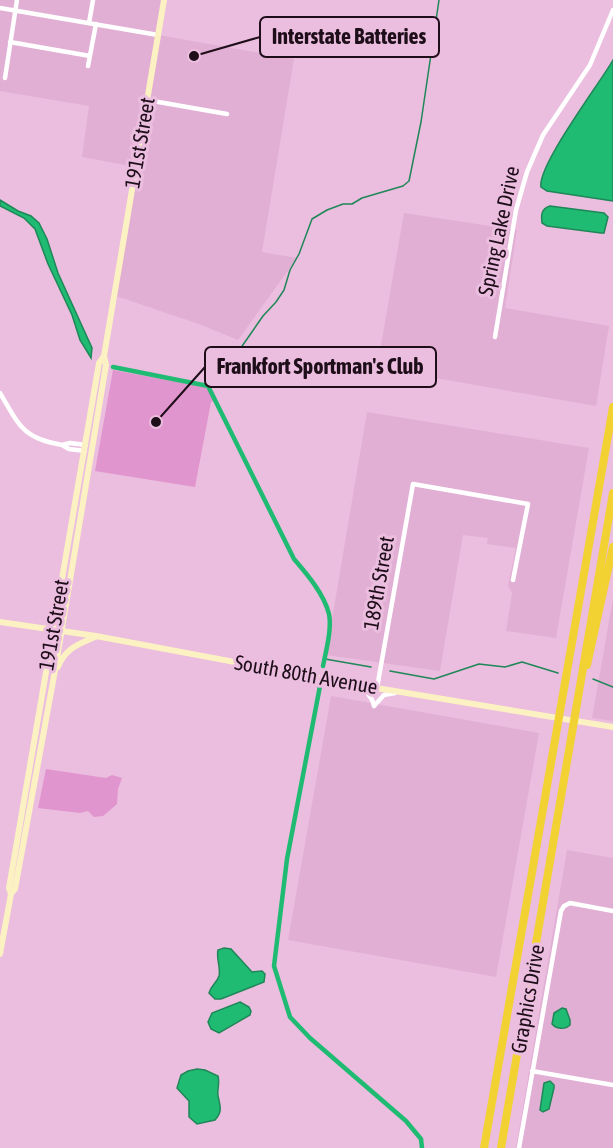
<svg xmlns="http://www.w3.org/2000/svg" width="613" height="1148" viewBox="0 0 613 1148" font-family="'Asap Condensed',sans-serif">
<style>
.built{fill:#e2afd4}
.green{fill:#e195ce}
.water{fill:#1fbb72;stroke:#1f8758;stroke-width:1.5}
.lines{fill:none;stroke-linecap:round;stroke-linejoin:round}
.stream{stroke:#1f8758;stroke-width:1.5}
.canal{stroke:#1fbb72;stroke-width:4.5}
.street{stroke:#fff;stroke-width:4.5}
.secondary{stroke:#fbf1c2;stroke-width:6}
.highway{stroke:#f2d133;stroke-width:8}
.labels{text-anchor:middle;stroke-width:6;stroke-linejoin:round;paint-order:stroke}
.street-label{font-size:21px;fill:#1e0e1a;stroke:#ebbdde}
.leader{fill:none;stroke:#1e0e1a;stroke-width:2}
.callout-dot{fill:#1e0e1a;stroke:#ebbdde;stroke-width:2}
.callout{fill:#ebbdde;stroke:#1e0e1a;stroke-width:2}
.callout-label{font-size:22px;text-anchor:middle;font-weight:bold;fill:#1e0e1a}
</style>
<rect width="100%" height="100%" fill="#ebbdde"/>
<path class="built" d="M0,0H164L158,35L294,59L262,252L297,258L238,340L199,324L113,295L136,167L82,157L89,106L0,91Z
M404,213L517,230L505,308L609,326L596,406L377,368Z
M367,412L589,448L556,638L506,631L512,593L508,586L516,548L487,544L488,538L463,535L440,671L326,655Z
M613,599V721L592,718Z
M331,696L539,733L496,977L288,940Z
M567,850L613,858V1148H516Z"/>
<path class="green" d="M113,370L204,387L213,391L217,399L211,402L195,487L95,471Z
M46,769L106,778L112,775L122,778L118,789L117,804L103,816L94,817L88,811L80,813L38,808Z"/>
<path class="water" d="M613,60V201L547,191L541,187C537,166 600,83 613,60Z
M0,200L18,211L31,216L39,223L47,239L58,273L92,348L91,358L80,340L72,315L48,264L35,229L24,218L0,206Z
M550,206L604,213L608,217L604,233H601L547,226L542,223C541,215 541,209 550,206Z
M224,948L231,949L252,972L262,971L265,974L264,982L221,999H215L209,993C211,985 217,983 219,976C221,967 216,959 218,950Z
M240,1002L249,1007L251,1011L250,1015L219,1033L211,1029L208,1022L212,1013Z
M562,1008L566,1009L570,1020V1025C565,1030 556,1029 552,1024L554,1013Z
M197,1069L205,1070L218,1076C220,1083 217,1089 218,1096C220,1106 223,1111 215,1120L197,1124L189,1117V1101L177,1088L181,1075L188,1071Z
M550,1081L554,1085V1088L549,1109L543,1112L540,1110L544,1083Z"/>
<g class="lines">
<path class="stream" d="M208,386L231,362L263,316L276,302L284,290L290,270L299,254L312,219L327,210L343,204H352L362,198L403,186L409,181L421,122L439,0
M325,659L371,667
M390,671L434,679L479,664L505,667L522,662L558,673
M593,679L613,687"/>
<path class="canal" d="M113,367L208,386L294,559C307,574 324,594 329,614C332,629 326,651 323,666
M320,686L287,859L274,966L290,1017L310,1038L406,1121L421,1139L422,1148"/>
<path class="street" d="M0,8L158,35
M89,23L93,0
M10,42L90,56
M88,66L96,24
M5,78L17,0
M147,100L227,114
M495,337L516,210L527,172L543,135L590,65L613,10
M0,393C19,425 22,438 62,445
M85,451L69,449L62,445L70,443L86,445
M357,686C366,690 372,697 374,706
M377,688L413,484L528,504L513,580
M374,706L384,695L395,693
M532,1071L613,1085
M519,1148L561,911L564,906L570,903L613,911"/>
<path class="secondary" d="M0,622L96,636L352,684L613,727
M58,667C65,649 78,644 95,637
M11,894L9,888L99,363L104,356
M0,954L11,894L15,889L54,676L106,365L104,356L164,0"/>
<path class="highway" d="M587,665L613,547
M484,1148L613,407
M501,1148L613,493"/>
</g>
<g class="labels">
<g class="street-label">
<text transform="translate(140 143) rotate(-80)" y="7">191st Street</text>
<text transform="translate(499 231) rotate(-78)" y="7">Spring Lake Drive</text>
<text transform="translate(379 583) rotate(-80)" y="7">189th Street</text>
<text transform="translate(54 625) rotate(-80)" y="7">191st Street</text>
<text transform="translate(306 675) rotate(10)" y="7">South 80th Avenue</text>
<text transform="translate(528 999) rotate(-80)" y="7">Graphics Drive</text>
</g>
</g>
<path class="leader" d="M194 56L260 37M156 422L205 367"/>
<g class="callout-dot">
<circle cx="194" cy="56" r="6"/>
<circle cx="156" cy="422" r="6"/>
</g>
<g class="callout">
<rect x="260" y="17" width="179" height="40" rx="6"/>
<rect x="205" y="347" width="231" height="40" rx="6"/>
</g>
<g class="callout-label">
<text x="349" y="44">Interstate Batteries</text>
<text x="320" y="374">Frankfort Sportman's Club</text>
</g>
</svg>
